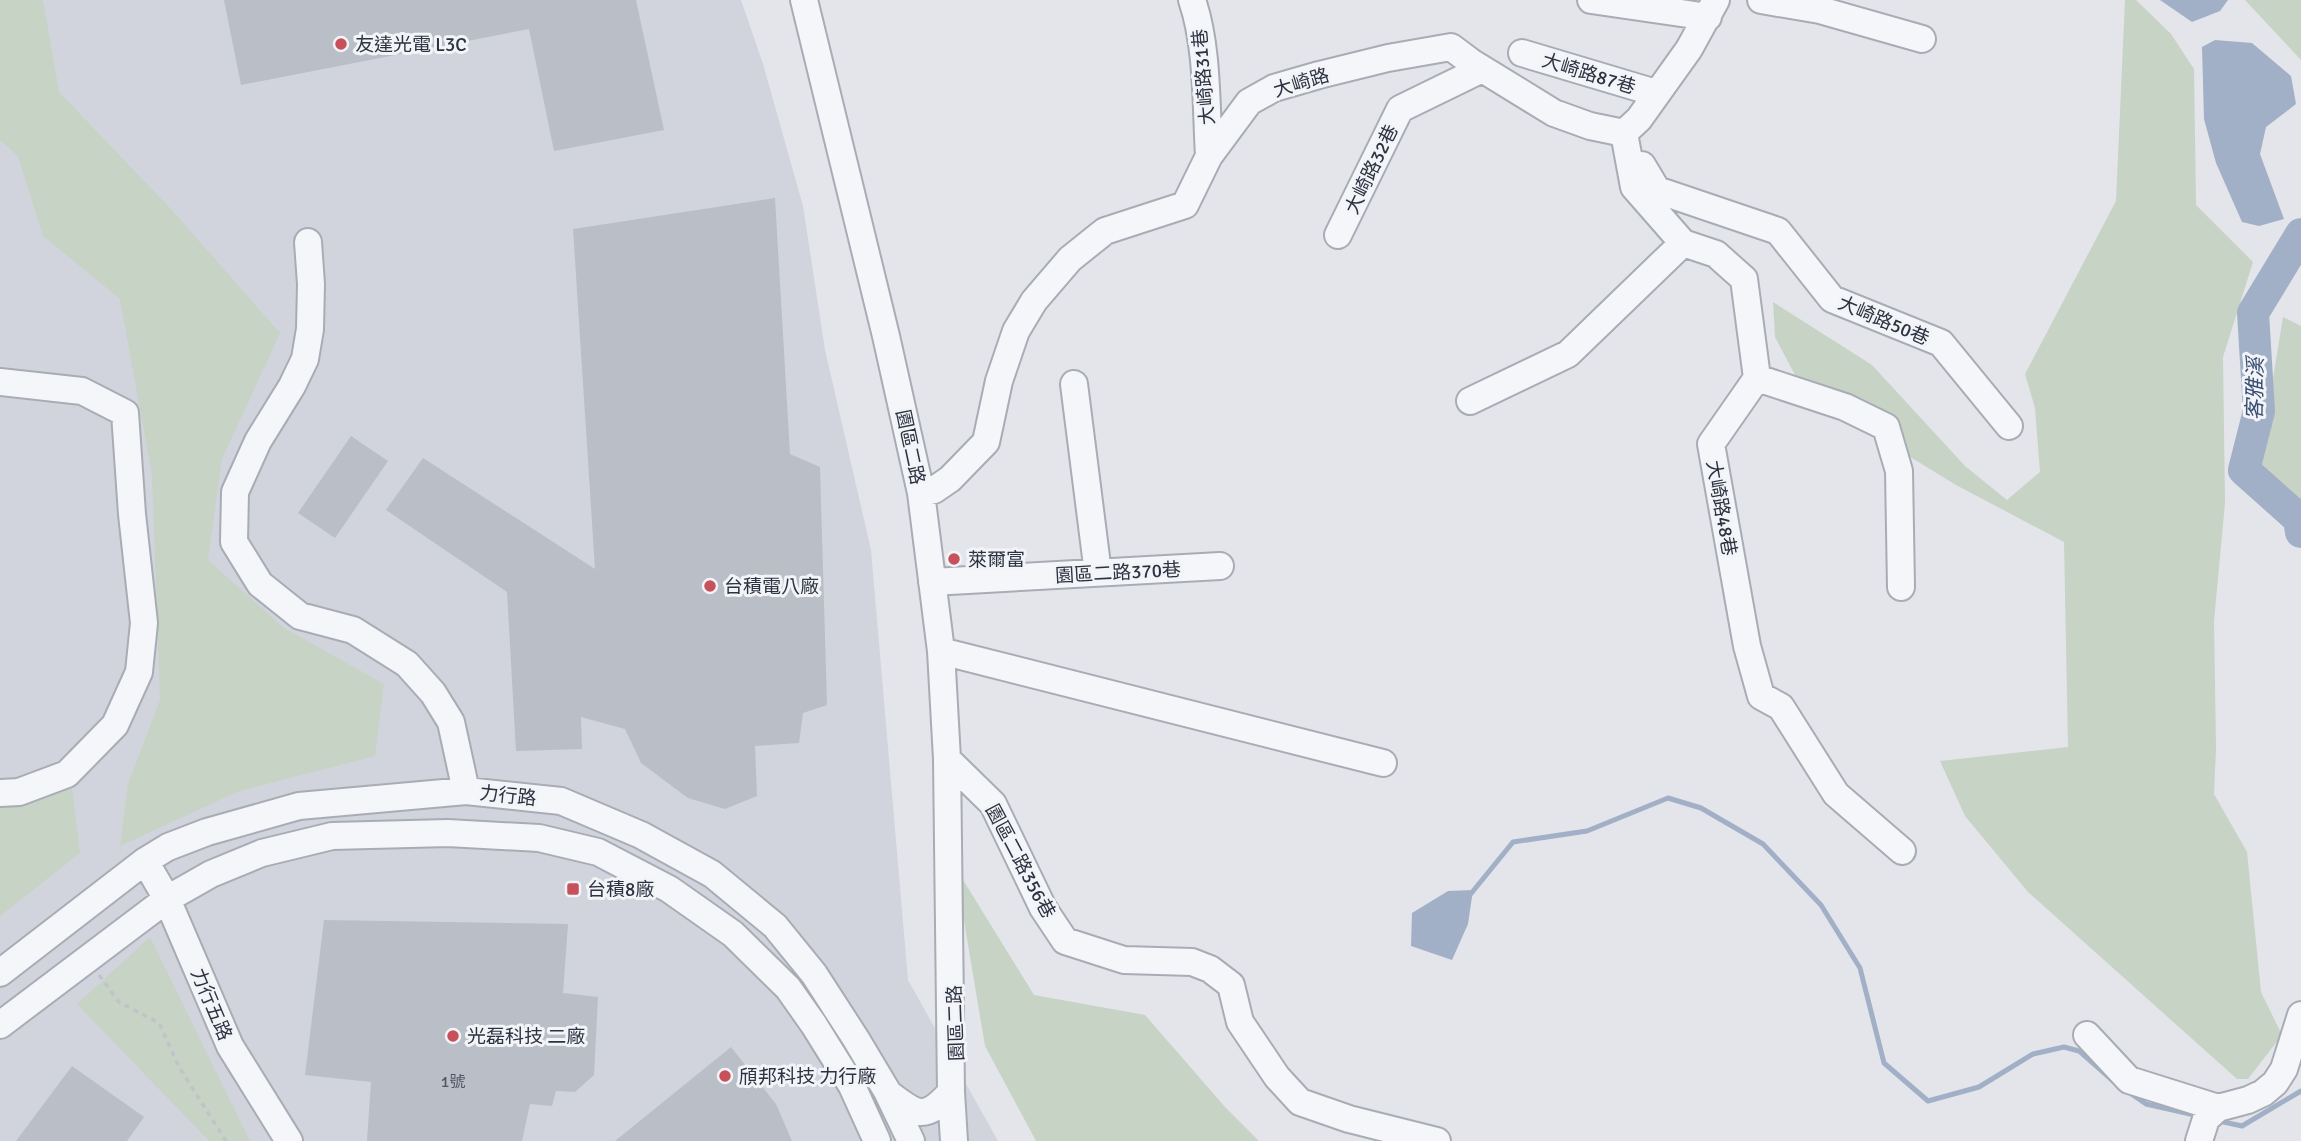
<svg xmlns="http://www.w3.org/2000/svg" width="2301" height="1141" viewBox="0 0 2301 1141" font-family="Signika,'Noto Sans TC',sans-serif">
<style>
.built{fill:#d1d4dc}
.green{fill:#c7d3c5}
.water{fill:#a1b0c7}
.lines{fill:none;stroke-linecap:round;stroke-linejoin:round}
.stream{stroke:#a1b0c7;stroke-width:5}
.river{stroke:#a1b0c7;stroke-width:32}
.building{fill:#babec7}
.minor-casing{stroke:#a8acb4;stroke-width:30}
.path{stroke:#c1c3c9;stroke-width:3.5;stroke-dasharray:5 5;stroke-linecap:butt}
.minor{stroke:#f5f6f9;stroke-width:26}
.poi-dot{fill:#c6515a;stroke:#f2f4f7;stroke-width:2.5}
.labels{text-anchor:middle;stroke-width:6;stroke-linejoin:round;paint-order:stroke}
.number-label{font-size:16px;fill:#505562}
.poi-label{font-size:19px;fill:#2c3241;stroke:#f2f4f7;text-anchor:start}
.street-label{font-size:19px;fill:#2c3241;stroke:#f2f4f7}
.water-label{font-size:21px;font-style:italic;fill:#384e73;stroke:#f2f4f7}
</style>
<rect width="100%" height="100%" fill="#e3e5ea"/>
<path class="built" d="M0,0H741L763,64L803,206L825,350L871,550L908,980L998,1141H0Z"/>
<path class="green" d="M0,0H43L59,92L170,208L280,333L222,459L208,560L284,628L384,684L375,756L239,791L120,846L128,784L160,700L152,475L120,299L43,236L18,156L0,140Z
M2125,0H2136L2171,34L2194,69L2196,205L2253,262L2223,357L2225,503L2214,621L2216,748L2214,794L2247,852L2261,992L2282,1035L2248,1079H2237L2028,892L1965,816L1940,761L2068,747L2064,542L1956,485L1804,392L1775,337L1773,302L1872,365L1965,466L2007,500L2040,472L2035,408L2025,374L2116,201Z
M2245,0H2301V60Z
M2283,317L2301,326V521L2254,496Z
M72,788L80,853L0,916V803Z
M955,867L1034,995L1145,1015L1225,1107L1259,1141H1036L985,1046Z
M150,937L250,1141H209L77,1004Z"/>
<path class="water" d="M2160,0H2228L2220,11L2192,22Z
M2215,40L2252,43L2291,76L2296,104L2266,127L2260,154L2284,219L2259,226L2242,222L2216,163L2204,119L2202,47Z
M1473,890L1468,924L1452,960L1411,946L1412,913L1448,891Z"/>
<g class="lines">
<path class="stream" d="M1469,896L1513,842L1587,831L1668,798L1701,808L1763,844L1821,905L1860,968L1884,1063L1928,1101L1979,1087L2033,1054L2064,1047L2079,1051L2113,1081
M2130,1093L2146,1104L2199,1116
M2219,1121L2242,1126L2301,1091"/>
<path class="river" d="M2301,234L2253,313L2259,411L2244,470L2299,519L2301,532"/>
</g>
<path class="building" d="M224,0H636L664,130L554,151L529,29L241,85Z
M775,198L790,454L820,467L827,705L803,713L799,743L755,746L757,796L725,809L688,798L641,763L625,729L581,717L582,749L516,751L507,592L386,510L423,458L595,569L573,229Z
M351,436L388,461L335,538L298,513Z
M324,920L568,924L563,993L598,997L594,1075L575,1092L556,1091L552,1106L530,1104L522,1141H367L371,1082L305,1075Z
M731,1047L776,1104L792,1141H615Z
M72,1066L144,1117L127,1141H16Z"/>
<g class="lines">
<defs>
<path id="minor" d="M804,0L886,336L921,493L941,651L947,759L951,1092L954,1141
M1192,0C1208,46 1206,107 1209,156
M1591,0L1708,17
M1761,0L1820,10L1922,39
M1522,53L1656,93
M1624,133L1634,187L1683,243L1716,254L1744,279L1757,378L1711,444L1747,646L1761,696L1781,707L1836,794L1902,851
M1642,165L1657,190L1778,231L1832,299L1941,343L2009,426
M1338,235L1400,109L1482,69
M308,242L311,284L310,329L305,359L292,386L258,441L235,492L234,542L260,584L300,616L353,630L407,664L433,693L451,722L466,791
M1757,378L1845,407L1886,427L1899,471L1901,587
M0,382L82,391L125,413L132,514L144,623L139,672L115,725L67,774L19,792L0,793
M1074,384L1098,573
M1470,401L1568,354L1683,243
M921,493L934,490L950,479L986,442L999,381L1016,331L1034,301L1070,259L1105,231L1185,205L1209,156L1249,102L1274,88L1319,75L1388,58L1451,47L1471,62L1554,113L1590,126L1624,133L1639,119L1689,49L1716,0
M932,582L1220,566
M941,651L1383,763
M947,759L993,804L1043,908L1065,941L1124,960L1192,962L1210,969L1231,985L1240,1022L1277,1077L1300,1102L1349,1119L1437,1141
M145,861L167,899L230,1046L289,1141
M0,973L145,861L168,847L207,832L299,806L466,791L561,801L641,835L712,874L775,926L814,974L856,1039L887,1091L911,1141
M0,1025L167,899L211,874L262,853L332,836L448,833L539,838L598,852L669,889L733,934L788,988L814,1025L852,1086L877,1141
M2087,1035L2129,1080L2218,1108
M888,1093C917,1115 924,1122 951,1092
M2199,1141L2206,1119L2218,1108L2248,1100L2263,1093L2275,1083L2284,1069L2301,1015"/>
</defs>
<use href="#minor" class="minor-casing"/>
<path class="path" d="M99,975L119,1002L159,1023L179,1067L226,1141"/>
<use href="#minor" class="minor"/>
</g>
<g class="poi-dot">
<circle cx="341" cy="44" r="7"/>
<circle cx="954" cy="559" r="7"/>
<circle cx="710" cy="586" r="7"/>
<rect x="566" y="882" width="14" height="14" rx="3.5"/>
<circle cx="453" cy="1036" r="7"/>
<circle cx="725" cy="1076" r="7"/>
</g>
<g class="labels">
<g class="number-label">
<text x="453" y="1087">1號</text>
</g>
<g class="poi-label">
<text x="355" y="51">友達光電 L3C</text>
<text x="968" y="566">萊爾富</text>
<text x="724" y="593">台積電八廠</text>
<text x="587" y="896">台積8廠</text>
<text x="467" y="1043">光磊科技 二廠</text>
<text x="739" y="1083">頎邦科技 力行廠</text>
</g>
<g class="street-label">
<text transform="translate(1589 73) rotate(17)" y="7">大崎路87巷</text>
<text transform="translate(1203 77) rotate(-95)" y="7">大崎路31巷</text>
<text transform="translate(1301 82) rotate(-17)" y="7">大崎路</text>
<text transform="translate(1371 169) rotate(-64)" y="7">大崎路32巷</text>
<text transform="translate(1884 320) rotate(23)" y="7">大崎路50巷</text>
<text transform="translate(911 447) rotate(78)" y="7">園區二路</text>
<text transform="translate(1722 508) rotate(80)" y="7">大崎路48巷</text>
<text transform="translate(1118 572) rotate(-3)" y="7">園區二路370巷</text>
<text transform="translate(508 795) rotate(6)" y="7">力行路</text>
<text transform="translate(1021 861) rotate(62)" y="7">園區二路356巷</text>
<text transform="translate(212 1004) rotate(67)" y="7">力行五路</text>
<text transform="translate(955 1023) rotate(-92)" y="7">園區二路</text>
</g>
<g class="water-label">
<text transform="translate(2255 389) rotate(-89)" y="7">客雅溪</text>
</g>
</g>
</svg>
